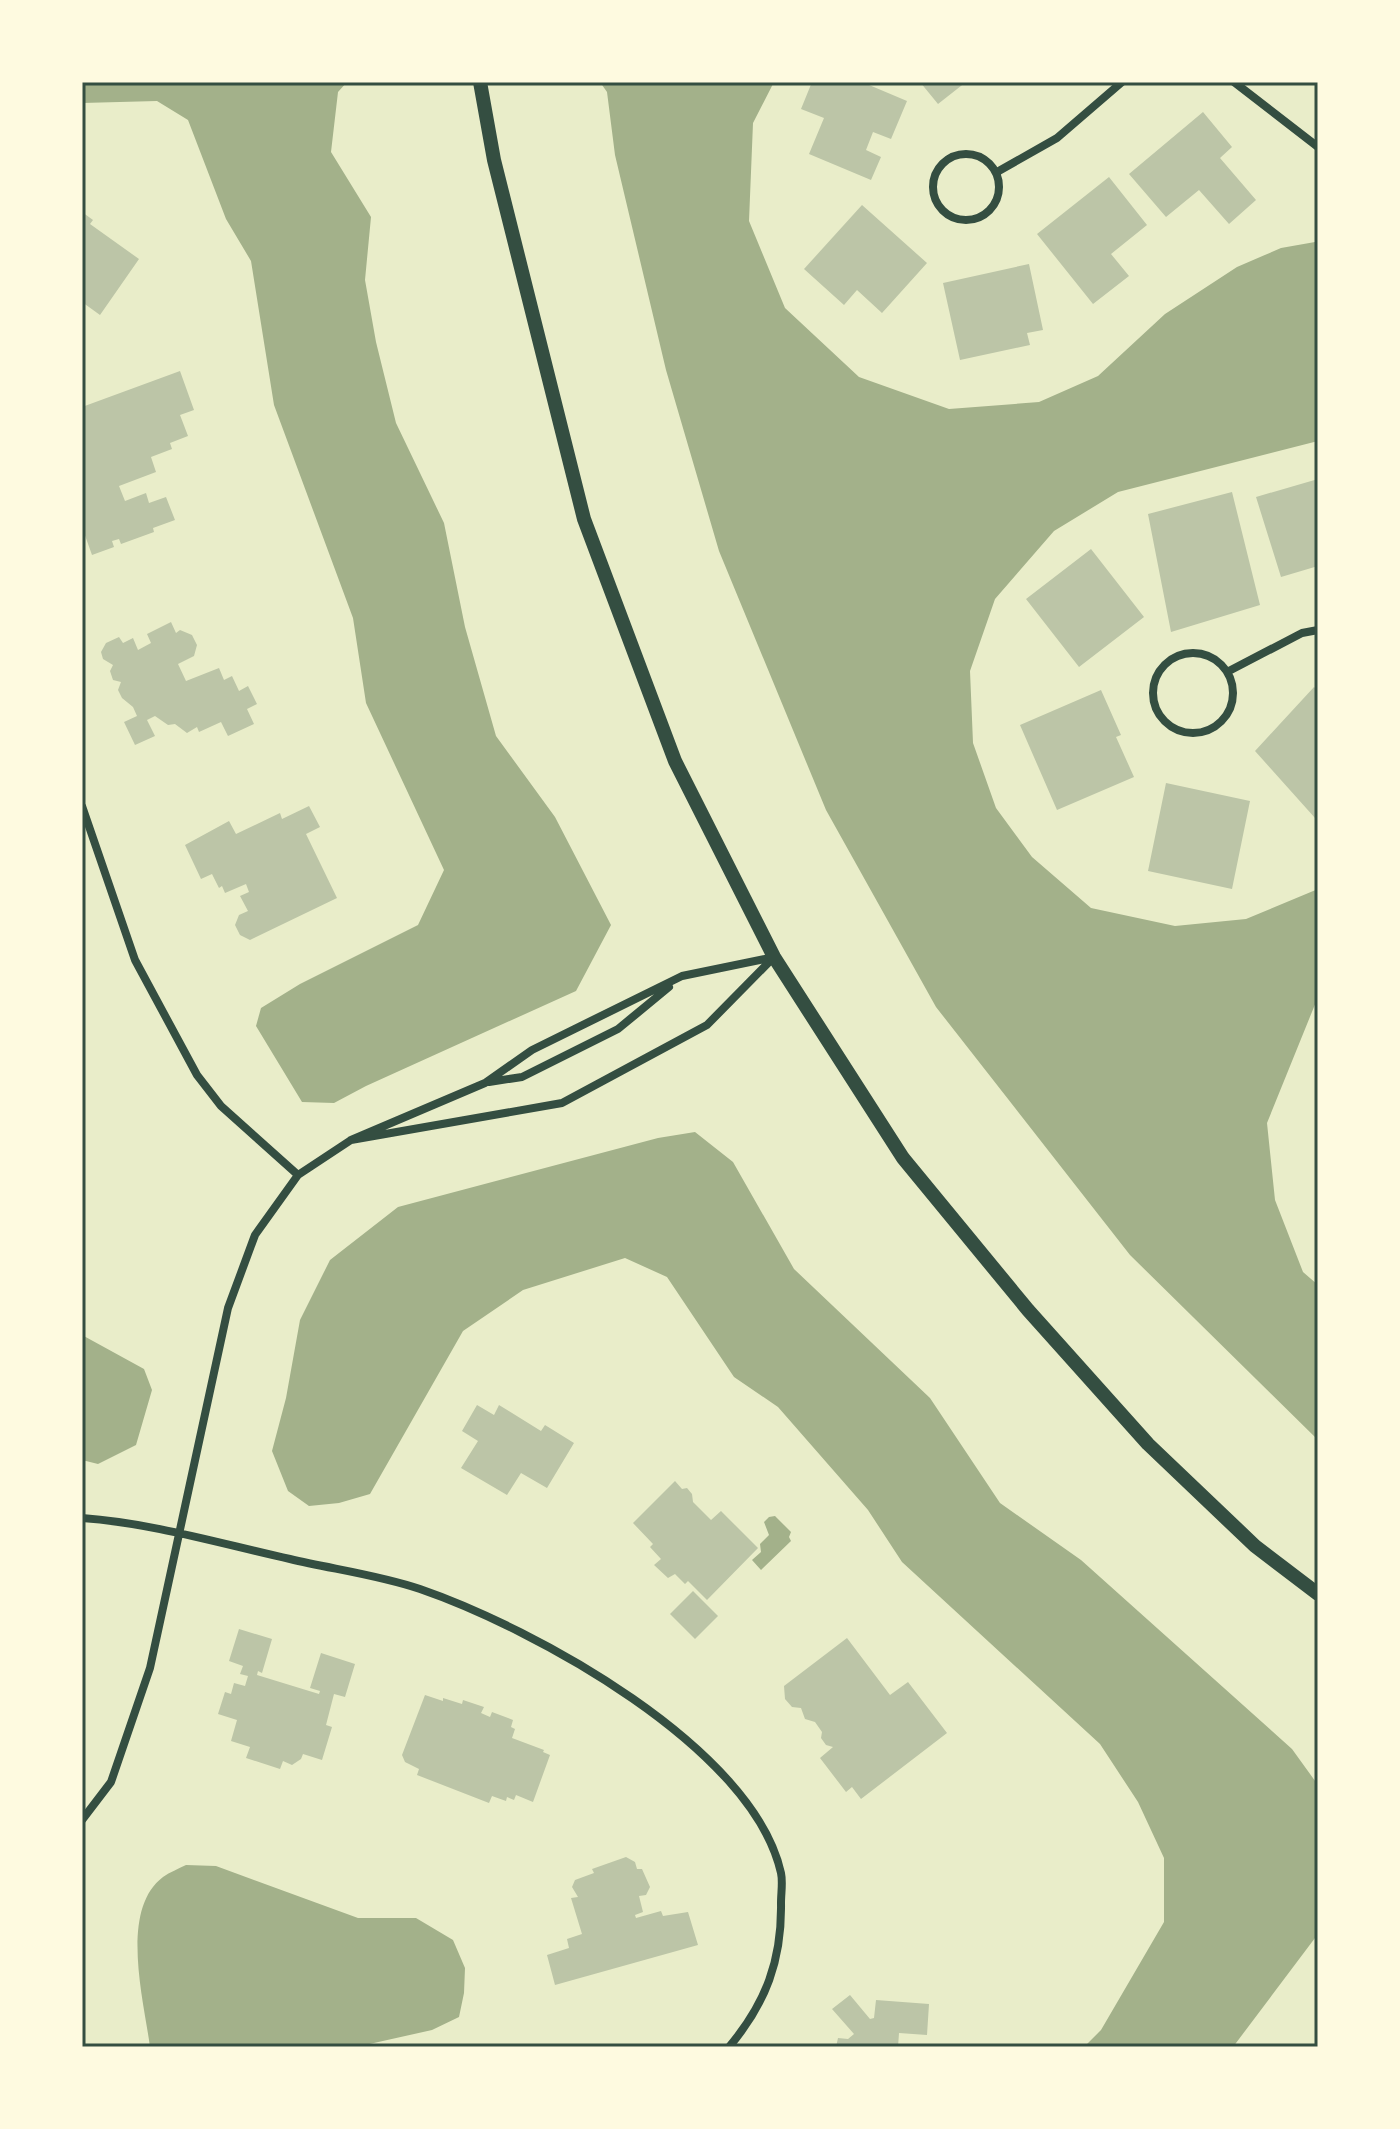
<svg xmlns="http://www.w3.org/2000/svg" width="1400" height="2129" viewBox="0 0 1400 2129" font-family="Figtree,sans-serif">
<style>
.water{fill:#a3b18a}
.building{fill:#bcc5a7}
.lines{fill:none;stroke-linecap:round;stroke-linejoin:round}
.minor{stroke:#344e41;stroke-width:8}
.tertiary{stroke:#344e41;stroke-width:14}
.neatline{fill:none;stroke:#344e41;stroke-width:3}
</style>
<rect width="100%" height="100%" fill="#e9edc9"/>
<path class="water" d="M82,82H347L338,92L331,152L371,217L365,280L376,342L396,423L444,523L465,627L496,736L555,817L611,925L576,991L366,1086L334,1103L302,1102L256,1026L261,1008L300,984L418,925L444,870L366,703L353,618L274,405L251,261L226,219L188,120L157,101L82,103Z
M600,82H774L753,123L749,221L785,308L859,377L949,409L1039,402L1098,376L1165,314L1237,267L1281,248L1315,242L1318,245V441L1118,492L1054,531L995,599L970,671L973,743L996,808L1032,857L1091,908L1175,926L1246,919L1318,889V997L1267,1123L1275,1200L1303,1272L1318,1285V1440L1130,1255L936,1007L826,810L719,551L666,370L615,155L607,92Z
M695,1132L733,1162L794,1269L930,1398L1000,1503L1081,1560L1292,1749L1318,1785V1934L1233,2047H1084L1101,2030L1164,1922V1858L1138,1802L1100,1744L902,1562L868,1510L778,1407L734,1377L667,1277L625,1258L523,1290L463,1331L370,1494L339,1503L309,1506L288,1491L272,1451L286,1398L300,1320L330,1260L398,1207L658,1138Z
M82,1335L144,1369L152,1390L136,1445L98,1464L82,1460Z
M775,1516L791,1532L789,1537L791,1541L761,1570L752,1560L761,1552L760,1544L769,1535L764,1522L769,1517Z
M186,1865L216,1866L358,1918H416L453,1940L465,1968L464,1993L459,2017L432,2030L356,2047H150C144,2001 119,1910 163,1877C170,1872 178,1869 186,1865Z"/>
<path class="building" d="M812,82H862L907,101L891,139L873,132L866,150L881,157L871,180L809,154L824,118L801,109Z
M920,82H966L938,104Z
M1203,112L1232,147L1220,158L1256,200L1229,224L1199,190L1166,217L1129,174Z
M1109,177L1147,225L1111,254L1129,276L1093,304L1037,234Z
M862,205L927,263L882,313L857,290L844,305L804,269Z
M82,212L93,220L90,224L139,259L100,315L82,302Z
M1029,264L1043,330L1027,333L1030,345L960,360L943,283Z
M180,371L194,410L180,415L188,436L170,443L172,449L151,457L156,472L119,486L125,501L146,493L149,503L166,497L175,520L153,528L154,532L121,544L119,539L112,541L114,547L92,555L82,527V407Z
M1318,479V566L1281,577L1256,497Z
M1232,492L1260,605L1171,632L1148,514Z
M1091,549L1144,617L1079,667L1026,599Z
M171,622L176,633L180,630L192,635L197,645L194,656L178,664L186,681L219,668L224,680L232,676L239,691L248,686L257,704L247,709L254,724L228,736L221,722L199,732L197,727L187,733L175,724L168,725L155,716L147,720L155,736L135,745L124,722L137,716L133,707L122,698L118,690L121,682L113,680L110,671L113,665L103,659L101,652L106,643L119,637L123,643L133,638L138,650L151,643L147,634Z
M1314,687L1318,691V815L1315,818L1255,751Z
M1101,690L1121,735L1116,737L1134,777L1057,810L1020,725Z
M1166,783L1250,801L1232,889L1148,871Z
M309,806L320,827L306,834L337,898L250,940L240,935L235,925L239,915L248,911L240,896L249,892L246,884L225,893L222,886L219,888L212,874L201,879L185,845L229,821L236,834L280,813L282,819Z
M477,1405L494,1415L499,1405L541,1431L545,1425L574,1443L547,1488L521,1473L507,1495L461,1468L478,1441L462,1431Z
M675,1481L682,1489L687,1488L692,1494L693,1502L711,1520L721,1511L758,1548L707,1600L688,1581L685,1584L675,1574L668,1578L654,1565L661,1559L650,1547L653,1544L633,1523Z
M693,1591L718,1616L695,1639L670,1614Z
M239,1629L272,1639L262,1673L258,1671L257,1675L319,1694L320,1691L310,1688L321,1653L355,1664L345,1697L334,1694L326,1725L332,1727L322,1760L303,1754L301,1759L292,1765L283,1761L280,1769L246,1758L250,1747L231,1741L237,1720L218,1714L225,1692L231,1694L234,1683L245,1686L248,1676L240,1674L243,1666L229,1661Z
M847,1638L890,1695L908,1682L947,1733L861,1799L852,1787L846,1792L820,1758L833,1747L826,1745L821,1738L822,1732L815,1722L805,1719L801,1708L792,1707L785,1699L784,1686Z
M425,1695L443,1701V1698L462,1704L463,1700L484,1707L481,1713L490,1717L492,1712L513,1720L511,1727L515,1729L512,1738L544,1750L543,1752L550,1755L533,1802L516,1795L514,1800L507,1797L506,1801L492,1796L489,1803L417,1775L419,1769L405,1762L402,1755Z
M626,1857L635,1862L637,1869H642L650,1887L646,1895L639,1896L643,1912L635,1915L636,1918L661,1911L663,1916L688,1912L698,1945L555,1985L547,1955L569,1948L567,1939L582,1934L571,1898L578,1897L572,1887L575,1880L594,1873L592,1869Z
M850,1995L870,2019L874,2018L876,2000L929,2004L927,2035L899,2033L898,2047H836L838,2038L848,2039L854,2034L832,2009Z"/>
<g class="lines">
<path class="minor" d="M1234,82L1318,147
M933 187a33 33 0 1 1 66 0a33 33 0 1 1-66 0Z
M997,172L1057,138L1122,82
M1153 693a40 40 0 1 1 80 0a40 40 0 1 1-80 0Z
M1227,672L1302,633L1318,630
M82,806L135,960L197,1075L221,1106L298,1175
M489,1082L522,1077L618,1029L669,987
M82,1518C152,1523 222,1544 290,1559C332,1569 379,1575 420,1589C533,1628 753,1747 781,1873C783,1882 781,1893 781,1903C782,1960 766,2003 729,2047
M82,1820L111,1782L150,1668L228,1308L255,1235L298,1175L351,1140L485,1083L532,1050L682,976L774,957L707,1025L562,1103L351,1140"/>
<path class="tertiary" d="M480,82L494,160L584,519L675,761L774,957L903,1158L1028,1310L1148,1444L1255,1546L1318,1594"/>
</g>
<rect width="1400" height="2129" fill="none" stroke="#fefae0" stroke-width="168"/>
<rect x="84" y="84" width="1232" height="1961" class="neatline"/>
</svg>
